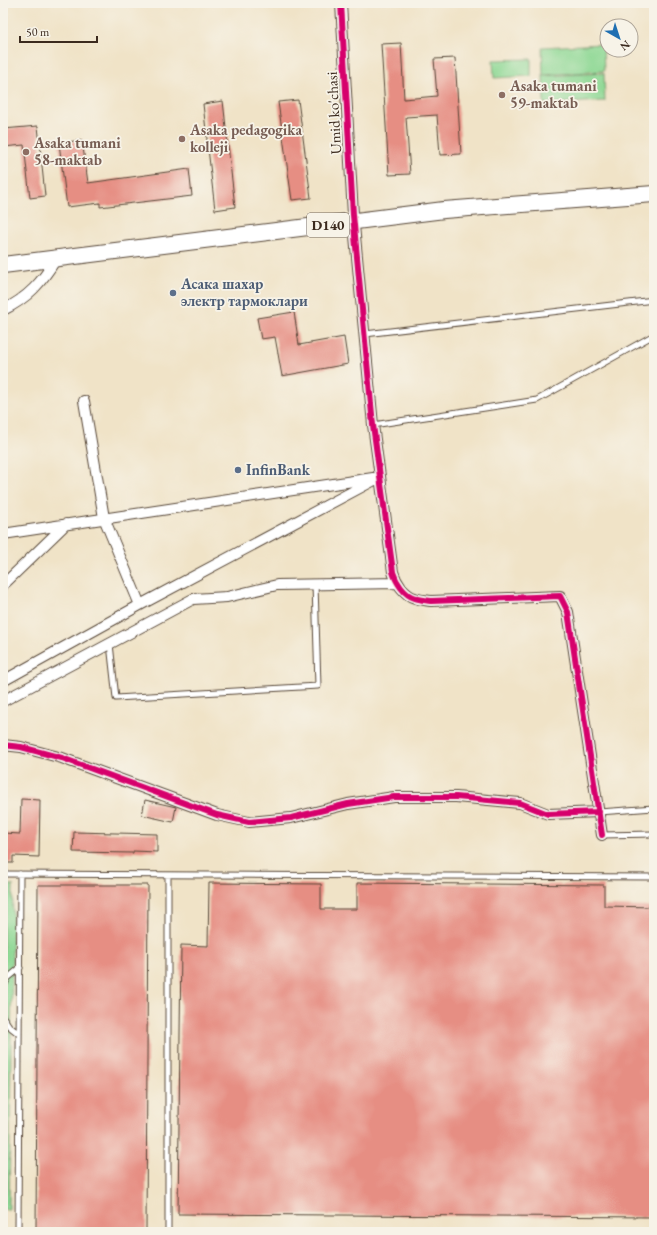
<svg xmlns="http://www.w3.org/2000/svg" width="657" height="1235" viewBox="0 0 657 1235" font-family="'EB Garamond',serif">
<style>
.green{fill:#8ed894;stroke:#648159}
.building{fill:#e68e83}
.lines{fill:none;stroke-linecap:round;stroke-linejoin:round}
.service-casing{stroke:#564637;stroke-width:7}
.minor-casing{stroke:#564637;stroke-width:12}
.primary-casing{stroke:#564637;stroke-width:18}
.service{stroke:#fff;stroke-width:5}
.minor{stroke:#fff;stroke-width:10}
.primary{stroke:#fff;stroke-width:16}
.cycleway-casing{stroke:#f7f3e8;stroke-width:8}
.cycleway{stroke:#d6006c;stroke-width:6}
.education-dot{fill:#8d6e63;stroke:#f7f3e8;stroke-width:1.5}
.service-dot{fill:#5c6f8a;stroke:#f7f3e8;stroke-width:1.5}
.labels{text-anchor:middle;stroke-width:3.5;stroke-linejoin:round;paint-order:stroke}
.shield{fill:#f7f3e8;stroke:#73665b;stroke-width:1}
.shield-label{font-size:14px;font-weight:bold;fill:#3b2a1e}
.education-label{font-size:15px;font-weight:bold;fill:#785e54;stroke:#f7f3e8;text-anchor:start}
.street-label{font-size:15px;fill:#3b2a1e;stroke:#f7f3e8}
.service-label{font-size:15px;font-weight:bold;fill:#4e5e75;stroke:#f7f3e8;text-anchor:start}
</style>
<rect width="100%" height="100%" fill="#f7f3e8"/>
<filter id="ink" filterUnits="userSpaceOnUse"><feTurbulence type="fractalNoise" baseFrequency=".025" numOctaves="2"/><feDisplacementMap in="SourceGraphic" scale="8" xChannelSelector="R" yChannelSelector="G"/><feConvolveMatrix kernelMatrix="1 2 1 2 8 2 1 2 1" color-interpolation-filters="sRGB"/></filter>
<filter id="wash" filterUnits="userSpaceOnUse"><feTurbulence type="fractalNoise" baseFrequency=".012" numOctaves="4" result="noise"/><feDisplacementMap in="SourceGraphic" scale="16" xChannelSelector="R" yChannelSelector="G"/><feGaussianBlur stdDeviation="0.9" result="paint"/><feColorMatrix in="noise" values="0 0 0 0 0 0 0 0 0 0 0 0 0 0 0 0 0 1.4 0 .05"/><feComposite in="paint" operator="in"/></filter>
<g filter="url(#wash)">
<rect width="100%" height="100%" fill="#f0e3c7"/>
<path class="green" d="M603,44L604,71L543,75L542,47Z
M531,59V76L494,78L493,60Z
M604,73L605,101L544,104L543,76Z
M3,885H13L9,1209H3Z"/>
<g id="blocks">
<path class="building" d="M401,43L404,99L437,96L434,59L455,58L461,154L440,155L437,115L406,117L410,174L389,175L381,44Z
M298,100L311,198L292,200L278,102Z
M223,101L235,207L215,210L203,104Z
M38,126L45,196L30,198L24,145L3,147V129Z
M82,140L88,183L189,169L192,196L100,207V203L67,207L59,143Z
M294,312L299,345L344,337L348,364L282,376L275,337L261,339L257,318Z
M21,799L40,800L39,857L13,856V863H3V833L20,834Z
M145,800L176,807L173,822L142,815Z
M74,832L157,834V852L133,851V853L73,852Z
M209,883L321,884V909H357V883L604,885V906L654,907V1217L178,1214L181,945L208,946Z
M38,885H148L146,1232H36Z"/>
</g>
</g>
<g filter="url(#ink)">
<use href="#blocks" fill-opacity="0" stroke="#564637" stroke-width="1"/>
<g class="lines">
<defs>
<path id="service" d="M365,334L654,300
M373,425L537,400L654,335
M110,644L116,698L318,686L315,584
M599,812L654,808
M602,835L654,834
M3,874L654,877
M3,988L8,978L20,968
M3,1017L9,1026L19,1034
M18,1232L20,874
M168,1232V875"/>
<path id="minor" d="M341,3L353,215L373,425L393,572C396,582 404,595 415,598C420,600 426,600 431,601L560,596L568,612L602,835
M3,310C28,298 42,282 56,259
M84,401L104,518L140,605
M3,534L373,478
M3,585L66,524
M3,681L140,605L380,477
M3,701L193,599L227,597L277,585L398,583
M3,745L21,747L62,758L217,815L249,822L291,818L348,804L394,797H456L520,803L548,814L599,812"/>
<path id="primary" d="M3,265L444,210L654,194"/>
</defs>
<use href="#service" class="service-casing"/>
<use href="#minor" class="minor-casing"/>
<use href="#primary" class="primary-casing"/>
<use href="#service" class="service"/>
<use href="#minor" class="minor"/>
<use href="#primary" class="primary"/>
<defs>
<path id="cycleway" d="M341,3L353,215L373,425L393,572C396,582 404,595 415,598C420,600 426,600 431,601L560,596L568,612L602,835
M3,745L21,747L62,758L217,815L249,822L291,818L348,804L394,797H456L520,803L548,814L599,812"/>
</defs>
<use href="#cycleway" class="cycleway-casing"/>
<use href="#cycleway" class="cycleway"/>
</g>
</g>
<g class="education-dot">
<circle cx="502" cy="95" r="4"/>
<circle cx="182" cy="139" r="4"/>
<circle cx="26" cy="152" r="4"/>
</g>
<g class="service-dot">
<circle cx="173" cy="293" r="4"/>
<circle cx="238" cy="470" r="4"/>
</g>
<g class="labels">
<rect class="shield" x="307" y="213" width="42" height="24" rx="3"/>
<g class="shield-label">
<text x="328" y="230">D140</text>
</g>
<g class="education-label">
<text x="510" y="91">Asaka tumani<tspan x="510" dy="17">59-maktab</tspan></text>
<text x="190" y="135">Asaka pedagogika<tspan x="190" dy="17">kolleji</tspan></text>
<text x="34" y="148">Asaka tumani<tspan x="34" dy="17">58-maktab</tspan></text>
</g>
<g class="street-label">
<text transform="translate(334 113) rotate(-93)" y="5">Umid ko'chasi</text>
</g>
<g class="service-label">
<text x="181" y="289">Асака шахар<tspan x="181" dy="17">электр тармоклари</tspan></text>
<text x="246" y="475">InfinBank</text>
</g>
</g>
<rect width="657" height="1235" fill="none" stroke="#f7f3e8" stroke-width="16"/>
<g transform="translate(619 38) rotate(141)"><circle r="19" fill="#f7f3e8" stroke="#aca397"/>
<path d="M0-3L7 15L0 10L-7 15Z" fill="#1f6fb2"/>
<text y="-6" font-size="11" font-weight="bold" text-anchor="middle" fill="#3b2a1e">N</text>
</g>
<path d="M20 36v6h77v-6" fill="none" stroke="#3b2a1e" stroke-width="2"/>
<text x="26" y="36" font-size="12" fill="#3b2a1e" stroke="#f7f3e8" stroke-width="3" paint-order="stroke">50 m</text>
</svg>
